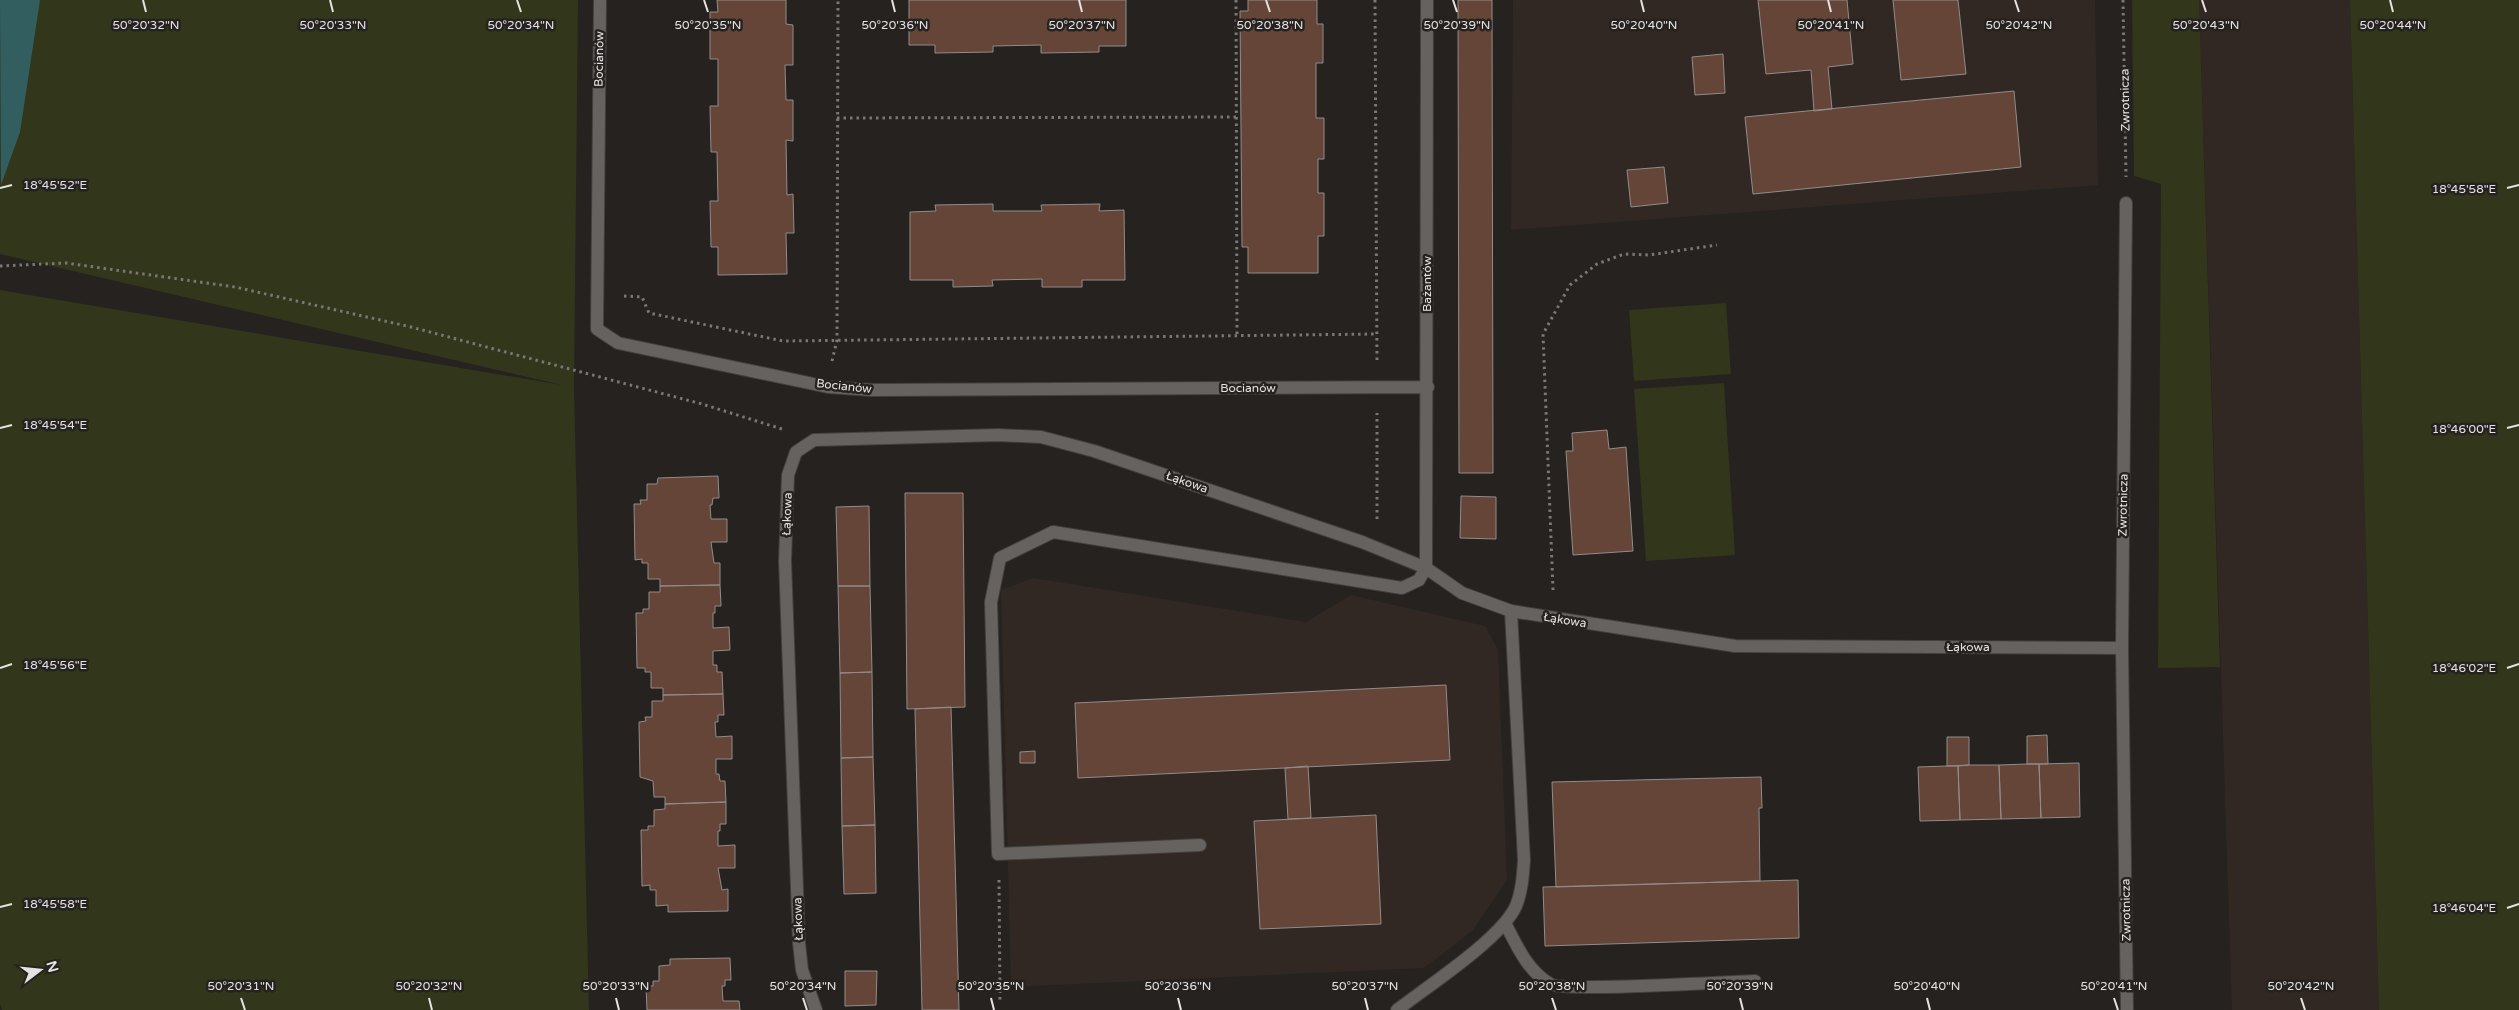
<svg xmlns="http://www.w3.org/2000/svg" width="2519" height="1010" viewBox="0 0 2519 1010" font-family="'Varela Round',sans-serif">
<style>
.built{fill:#312823}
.green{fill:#32361b}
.water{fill:#335e5f}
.building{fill:#644537;stroke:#918c8b}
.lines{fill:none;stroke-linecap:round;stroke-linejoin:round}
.lane-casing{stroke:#423f3e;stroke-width:14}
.street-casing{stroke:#423f3e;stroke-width:14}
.path{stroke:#7a7776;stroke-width:3;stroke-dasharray:2.5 4;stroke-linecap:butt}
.lane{stroke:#666260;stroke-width:12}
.street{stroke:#666260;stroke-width:12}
.ticks{fill:none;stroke:#e5e3e2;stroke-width:2}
.labels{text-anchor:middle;stroke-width:5;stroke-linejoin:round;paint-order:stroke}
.street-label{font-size:12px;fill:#e5e3e2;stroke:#252220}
.ticks-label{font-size:12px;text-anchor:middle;fill:#e5e3e2;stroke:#252220;stroke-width:5;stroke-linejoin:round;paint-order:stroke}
</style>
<rect width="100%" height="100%" fill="#252220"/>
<path class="built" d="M1513,0H2095L2098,185L1511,230Z
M2199,0H2350L2379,1010H2232Z
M1033,578L1306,622L1351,595L1485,626L1498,650L1507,880L1472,931L1424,968L1011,987L1001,590Z"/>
<path class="green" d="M0,0H578L574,388L589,1010H2L0,1004V290L562,385L0,254Z
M2132,0H2199L2220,667L2158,668L2161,184L2134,176Z
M2350,0H2519V1010H2379Z
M1726,303L1731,374L1634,381L1629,310Z
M1724,383L1735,555L1646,561L1634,389Z"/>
<path class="water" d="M0,0H40L20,132L1,185Z"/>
<path class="building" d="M717,0H786V24L793,25V65H785L786,100H793V141L786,140L787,195L793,194L794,233H786L787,274L718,275V247H711L710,201H718L717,152H711L710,106H718V59H710V12H718Z
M909,0H1126V46H1099V52L1041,53V45L993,46V52L935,53V45H909Z
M1248,0H1317V24H1323V63H1316V118H1324V159H1318V193H1324V236H1318V273H1248V247H1242L1240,11H1248Z
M1458,0H1492L1493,473H1459Z
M1758,0H1847L1853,64L1828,67L1832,109L1814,111L1811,70L1766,74Z
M1893,0H1958L1966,74L1901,80Z
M1723,54L1725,93L1695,95L1692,57Z
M2014,91L2021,167L1753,194L1745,117Z
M1664,167L1668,203L1631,207L1627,170Z
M993,204V211H1042L1041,205L1100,204L1099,211L1124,210L1125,280H1082V287H1042V279L992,280L993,286L953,287V280H910V212L936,211L935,205Z
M1607,430L1609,449L1626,447L1633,551L1573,555L1566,451H1573L1572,433Z
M718,476L719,498H713L712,505H710L711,519H727V542H711L714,563H720V585L660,586V579H648V563H642V559L635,560L634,504H641L640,500H647V484H657L658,478Z
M905,493H963L965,707L907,709Z
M1461,496L1496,497V539L1460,538Z
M869,506L870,586H838L836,507Z
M720,585L721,606H715V613H713V628L729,627L730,650L713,651V665H717V672H722L723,694L663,695V688H651V672H645V668H637L636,613H643V609H649V592H660V586Z
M838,586H870L872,672L840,673Z
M872,672L873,757L841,758L840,673Z
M1446,685L1450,760L1078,778L1075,703Z
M723,694L724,715H718V722H715L716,737L732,736V759H716V774H719L720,781H725L726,802L665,804V797H654L653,781L640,777L639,722L646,721L645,717H652V701H663V695Z
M951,707L959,1010H922L915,709Z
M2047,735L2048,764H2027V736Z
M1947,737H1969V765L1947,766Z
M1035,751V763H1020V752Z
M873,757L875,825L842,826L841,758Z
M2079,763L2080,817L2041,818L2039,764Z
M2027,764H2039L2041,818L2001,819L1999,765Z
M1969,765H1999L2001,819L1960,820L1958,766Z
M1308,766L1311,818L1288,819L1285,768Z
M1947,766H1958L1960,820L1920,821L1918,767Z
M1761,777L1762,808H1759L1760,881L1556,887L1552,782Z
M726,802V824H720V831H718V846L735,845V868H718L722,890L728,889V911L668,912V905L656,906V890H650V885L642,886L641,830H648V826H654V810L665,809V804Z
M1376,815L1381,924L1260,929L1254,821Z
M875,825L876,893L844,894L842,826Z
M1798,880L1799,938L1545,946L1543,887Z
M730,958L731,980H725V986H722L723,1001H739L740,1010H647L646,986H653V981H659V966L670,965V959Z
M845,971H877L876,1005L845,1006Z"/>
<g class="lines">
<defs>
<path id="lane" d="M1200,845L998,854L991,602L1000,558L1053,532L1402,588L1419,580L1426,568
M1505,923C1517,946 1527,970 1550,984C1564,992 1726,982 1755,981
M1397,1010C1428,986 1501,939 1516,906C1522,891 1523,875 1524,860L1511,611"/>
<path id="street" d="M600,0L597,329L618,343L828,387L872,390L1428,387
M2126,203L2122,648L2127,1010
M1426,568L1427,0
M816,1010L802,970L799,943L785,561L788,475L796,452L814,440L998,435L1041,437L1094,451L1362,542L1426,568L1462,593L1511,611L1735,646L2122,648"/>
</defs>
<use href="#lane" class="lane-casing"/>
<use href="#street" class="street-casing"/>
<path class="path" d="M1236,0L1237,336
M1375,0L1377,362
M2123,0L2126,177
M837,118L1236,117
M0,266L66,263L235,287L411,327L702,404L782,429
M624,296L642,297L649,313L783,341L1377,334
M832,361L837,340L838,0
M1377,519V413
M1553,590L1543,334L1570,285L1597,264L1624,254L1649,255L1717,245
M999,880L1000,1002"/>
<use href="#lane" class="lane"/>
<use href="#street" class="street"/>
</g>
<path class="ticks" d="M143,0L146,12M330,0L333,12M517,0L521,12M704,0L708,12M892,0L895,12M1079,0L1082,12M1266,0L1270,12M1453,0L1457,12M1641,0L1644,12M1828,0L1831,12M2015,0L2019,12M2202,0L2206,12M2390,0L2393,12M0,188L12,185M2507,188L2519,185M0,428L12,425M2507,428L2519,425M0,668L12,664M2507,668L2519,664M0,907L12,904M2507,908L2519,904M241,998L245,1010M429,998L432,1010M616,998L619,1010M803,998L807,1010M991,998L994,1010M1178,998L1181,1010M1365,998L1368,1010M1552,998L1556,1010M1740,998L1743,1010M1927,998L1930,1010M2114,998L2118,1010M2301,998L2305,1010"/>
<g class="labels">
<g class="street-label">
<text transform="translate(599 59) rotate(-89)" y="4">Bocianów</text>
<text transform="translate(2125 100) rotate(-91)" y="4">Zwrotnicza</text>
<text transform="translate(1427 284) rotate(-90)" y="4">Bażantów</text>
<text transform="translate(844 386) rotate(6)" y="4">Bocianów</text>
<text x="1248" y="392">Bocianów</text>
<text transform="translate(1187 482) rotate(19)" y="4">Łąkowa</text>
<text transform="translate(2123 505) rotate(-89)" y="4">Zwrotnicza</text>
<text transform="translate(787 514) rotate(-88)" y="4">Łąkowa</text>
<text transform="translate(1565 620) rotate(9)" y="4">Łąkowa</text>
<text x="1968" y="651">Łąkowa</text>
<text transform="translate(2126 910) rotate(-91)" y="4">Zwrotnicza</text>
<text transform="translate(798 919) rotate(-92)" y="4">Łąkowa</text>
</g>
</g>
<g class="ticks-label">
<text x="146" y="29">50°20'32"N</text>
<text x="333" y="29">50°20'33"N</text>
<text x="521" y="29">50°20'34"N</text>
<text x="708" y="29">50°20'35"N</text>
<text x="895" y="29">50°20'36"N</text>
<text x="1082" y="29">50°20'37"N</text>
<text x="1270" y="29">50°20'38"N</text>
<text x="1457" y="29">50°20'39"N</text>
<text x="1644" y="29">50°20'40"N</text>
<text x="1831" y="29">50°20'41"N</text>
<text x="2019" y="29">50°20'42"N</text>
<text x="2206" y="29">50°20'43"N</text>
<text x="2393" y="29">50°20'44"N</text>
<text x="55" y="189">18°45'52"E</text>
<text x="2464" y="193">18°45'58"E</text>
<text x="55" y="429">18°45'54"E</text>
<text x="2464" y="433">18°46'00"E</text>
<text x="55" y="669">18°45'56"E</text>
<text x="2464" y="672">18°46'02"E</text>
<text x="55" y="908">18°45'58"E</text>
<text x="2464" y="912">18°46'04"E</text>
<text x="241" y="990">50°20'31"N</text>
<text x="429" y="990">50°20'32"N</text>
<text x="616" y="990">50°20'33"N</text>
<text x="803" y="990">50°20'34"N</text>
<text x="991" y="990">50°20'35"N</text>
<text x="1178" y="990">50°20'36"N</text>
<text x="1365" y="990">50°20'37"N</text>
<text x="1552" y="990">50°20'38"N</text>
<text x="1740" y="990">50°20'39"N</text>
<text x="1927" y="990">50°20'40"N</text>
<text x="2114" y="990">50°20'41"N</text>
<text x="2301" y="990">50°20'42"N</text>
</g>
<g transform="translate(40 970) rotate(74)" stroke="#252220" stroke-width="4" paint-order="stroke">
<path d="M0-4L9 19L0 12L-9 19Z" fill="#e5e3e2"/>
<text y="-8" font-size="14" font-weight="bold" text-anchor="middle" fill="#e5e3e2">N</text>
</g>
</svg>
